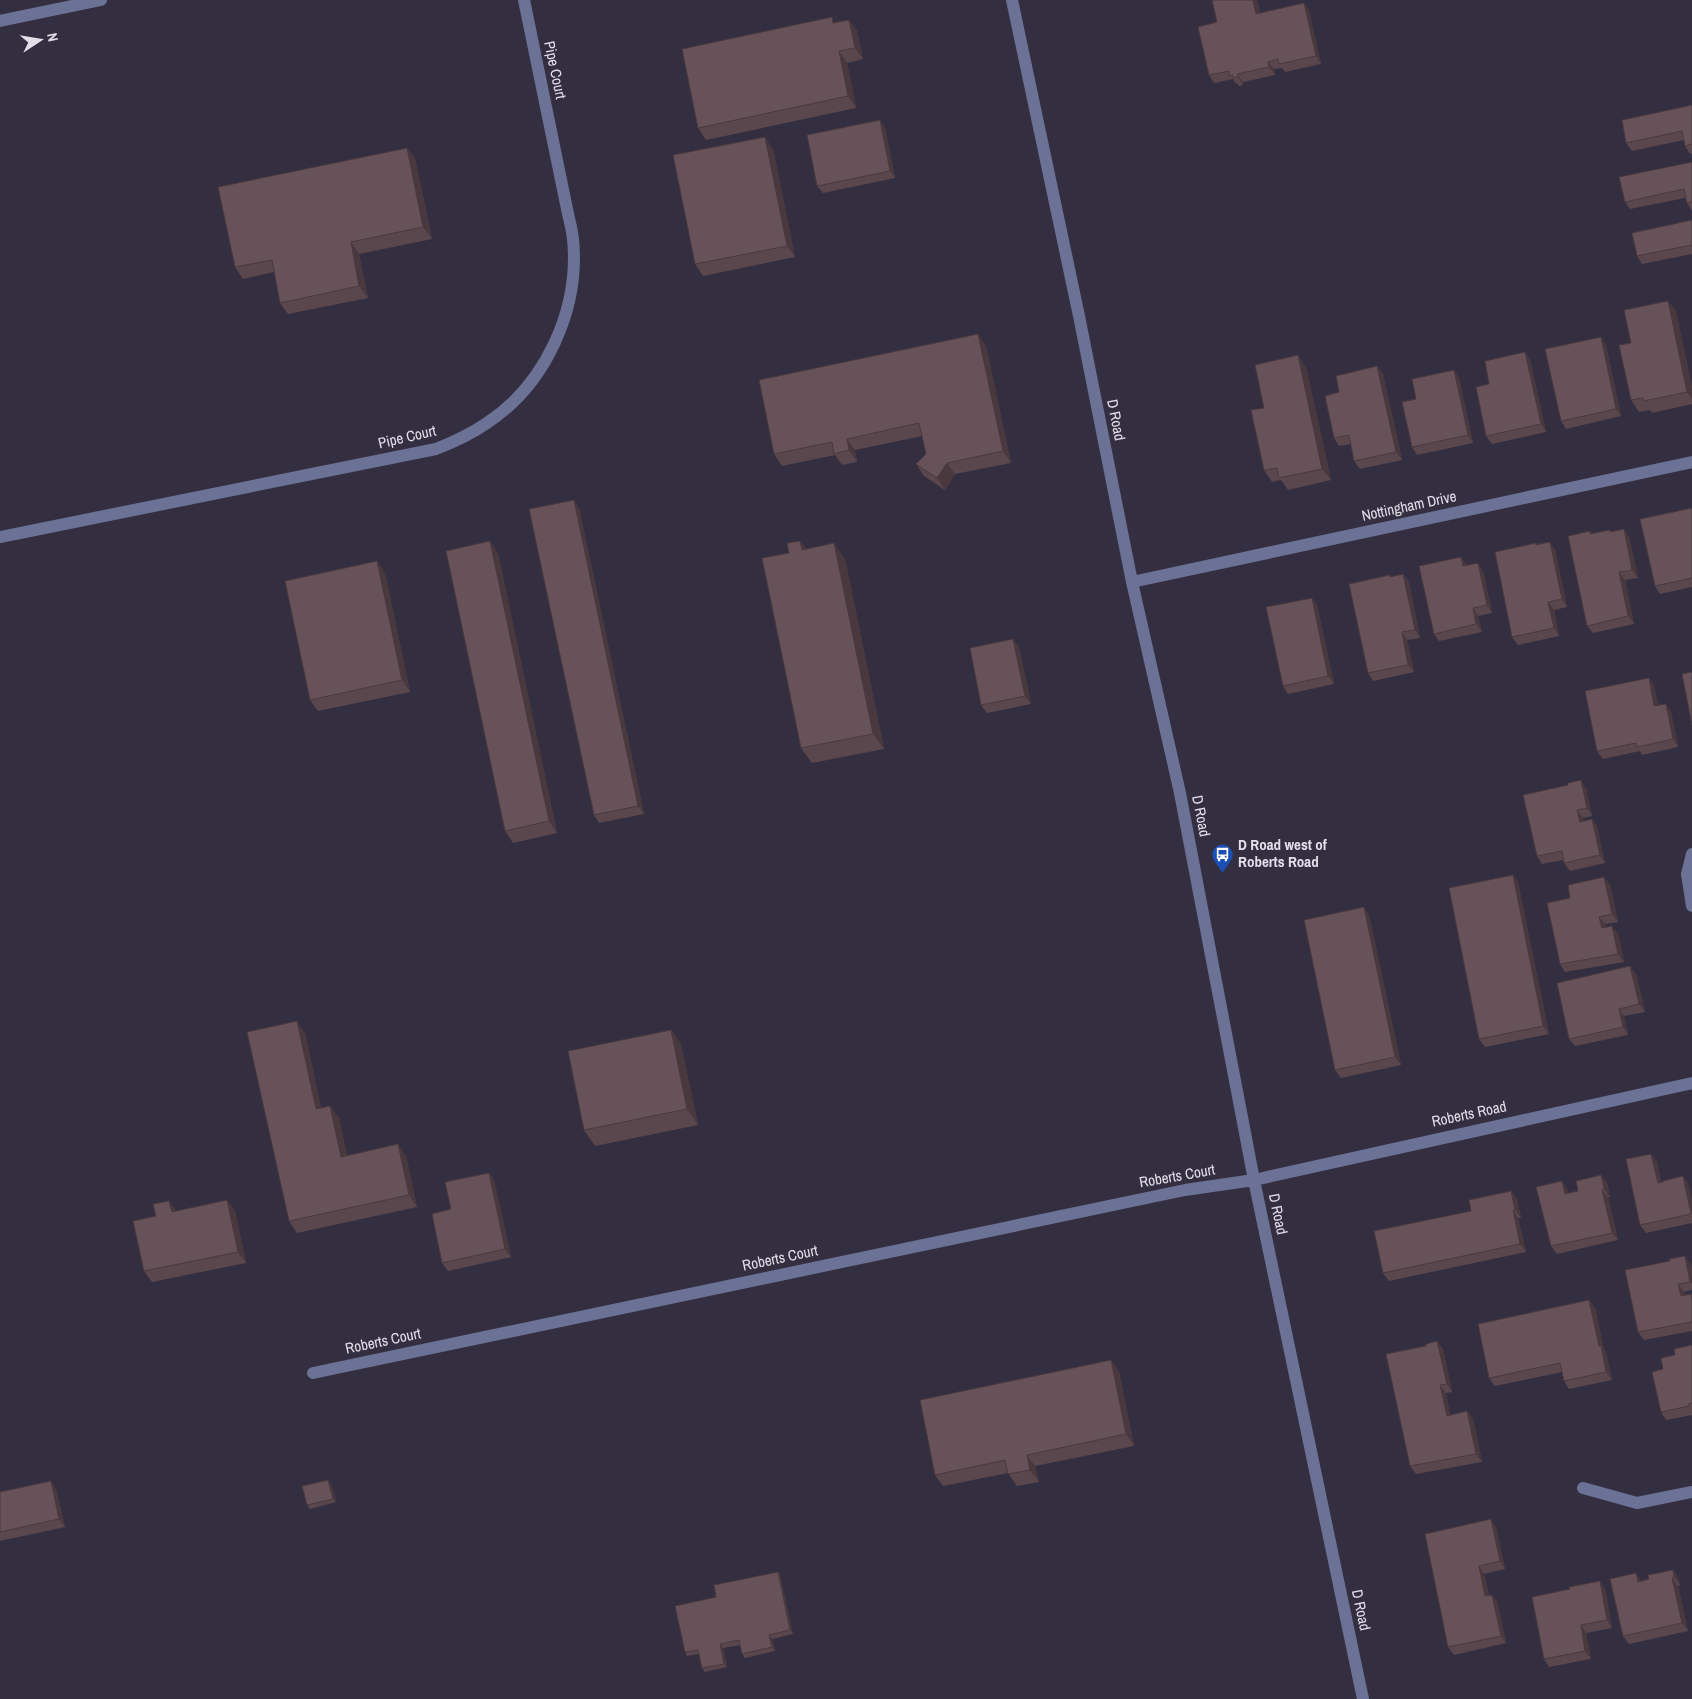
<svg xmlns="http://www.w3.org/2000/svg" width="1692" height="1699" viewBox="0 0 1692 1699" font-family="'Archivo Narrow',sans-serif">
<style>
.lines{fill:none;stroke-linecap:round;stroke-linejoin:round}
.minor{stroke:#6b7295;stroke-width:12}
.wall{fill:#59474d}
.shaded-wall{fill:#49393f}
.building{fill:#68525a;stroke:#49393f}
.labels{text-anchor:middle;stroke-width:5;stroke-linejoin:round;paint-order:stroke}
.street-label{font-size:15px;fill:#e2dfea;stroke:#342f40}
.poi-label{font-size:15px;font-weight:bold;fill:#e2dfea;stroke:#342f40;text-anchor:start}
</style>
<rect width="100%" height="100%" fill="#342f40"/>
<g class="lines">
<path class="minor" d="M1012,0L1079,316L1132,582L1180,793L1254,1180L1363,1699
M0,21L101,0
M0,537L436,449C454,442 471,434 487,423C546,384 580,309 573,239C572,229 569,219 567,209L524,0
M1132,582L1692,462
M1692,854L1687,874L1692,906
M313,1373L1185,1190L1254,1180L1692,1083
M1583,1488L1637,1503L1692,1492"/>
</g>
<path class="wall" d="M1212,0H1257L1260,13L1304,3L1309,11L1321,64L1285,72L1282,68L1274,69L1275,75L1243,82V85L1239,86L1237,83L1236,84L1233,79L1214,83L1209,75L1217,22Z
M849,20L857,31L863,59L847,63L856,108L706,140L698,128L836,22Z
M1692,105V153L1690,154L1685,146L1684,140L1632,151L1626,143Z
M885,128L895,178L823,193L817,186Z
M407,148L415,159L432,239L359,254L368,298L288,314L280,303L274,272L243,279L235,267Z
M773,149L795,257L703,276L695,264Z
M1692,162V211L1687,203L1685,198L1630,209L1625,202Z
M1692,220V254L1642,264L1637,256Z
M1668,301L1676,312L1692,388V404L1652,413L1650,410L1639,412L1631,400V343Z
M1606,345L1621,416L1566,429L1561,421Z
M986,346L1011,463L955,474L945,490L924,476L916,464L926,454L922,436L855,450L857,462L842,465L835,455L782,466L774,454Z
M1525,352L1530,360L1546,432L1492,444L1486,436L1489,384Z
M1377,366L1383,374L1402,460L1360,469L1354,461L1351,444L1339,446L1334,438L1339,392Z
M1306,367L1331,480L1288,490L1281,480L1272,482L1264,470V408Z
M1459,378L1473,443L1417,455L1412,447L1416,399Z
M579,508L644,814L599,823L594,815Z
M1692,508V587L1660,594L1655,586Z
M1610,530L1611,532L1629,537L1638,578L1625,580L1634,624L1593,633L1587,626L1590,531L1592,534Z
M800,541L806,549L845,559L884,749L812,763L801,748L789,553Z
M1550,542L1555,550L1567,607L1554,610L1559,636L1518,645L1512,637L1536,543L1537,544Z
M498,553L557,833L513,843L505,831Z
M1467,565L1483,571L1492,613L1478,616L1482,632L1439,641L1434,634Z
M385,573L410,692L318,711L310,700Z
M1403,574L1409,582L1420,638L1407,640L1414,672L1373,681L1368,673L1390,575L1391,577Z
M1317,605L1334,684L1288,694L1283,686Z
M1019,647L1031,704L987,713L981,705Z
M1649,678L1654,686L1658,705L1671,712L1678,747L1642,755L1640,751L1603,759L1597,751Z
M1586,788L1592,816L1583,818V821L1592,819L1597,827L1605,863L1570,871L1564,863L1563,860L1542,864L1537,856Z
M1513,875L1518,883L1549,1034L1485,1047L1479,1039Z
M1604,877L1610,885L1618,922L1605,924L1606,927L1618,934L1624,962L1565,972L1560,964L1570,898Z
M1369,915L1401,1065L1341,1078L1335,1070Z
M1636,974L1645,1012L1624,1016L1628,1035L1575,1046L1569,1039Z
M671,1030L681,1045L698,1125L595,1146L584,1130Z
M305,1033L321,1108L339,1118L347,1156H406L417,1207L297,1233L289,1221Z
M1651,1154L1657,1162L1661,1183L1683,1176L1688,1184L1692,1200V1223L1646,1233L1640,1225Z
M489,1173L494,1180L511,1257L448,1271L442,1263L451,1209Z
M1601,1175L1607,1183L1610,1197H1608L1618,1240L1557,1254L1551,1246L1567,1189L1568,1194L1578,1191Z
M1511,1191L1517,1199L1521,1218H1518L1526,1252L1389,1281L1383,1273L1471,1211Z
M227,1200L235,1211L246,1263L152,1282L144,1271L156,1216L169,1201L176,1211Z
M1691,1264L1692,1270V1290L1684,1292V1295L1691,1294L1692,1296V1331L1644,1340L1638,1332Z
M1589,1300L1595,1308L1604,1350L1606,1353L1612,1380L1569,1389L1564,1381L1562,1372L1495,1386L1489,1378Z
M1437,1341L1443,1349L1452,1392L1446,1393L1450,1415L1467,1411L1473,1419L1482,1462L1416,1474L1410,1466L1426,1346Z
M1692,1345V1415L1666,1420L1661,1412L1663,1369L1675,1355Z
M1111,1360L1119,1372L1134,1446L1035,1466L1039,1482L1017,1486L1008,1473L943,1486L935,1475Z
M328,1480L331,1484L336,1502L310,1509L307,1505Z
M56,1489L65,1527L0,1541V1492Z
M1496,1527L1505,1569L1484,1574L1489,1595H1492L1497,1602L1506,1643L1454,1655L1448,1647L1425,1534Z
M1673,1570L1678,1577L1680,1585L1678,1586L1688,1631L1629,1644L1623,1636L1636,1573L1641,1581L1649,1579Z
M778,1572L780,1576L793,1634L772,1639L775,1651L745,1658L742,1654L740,1645L723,1648L727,1667L705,1672L702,1668L699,1654L687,1656L685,1652L716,1597Z
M1570,1589H1605L1612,1628L1586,1633L1591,1659L1549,1667L1544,1659Z"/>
<path class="shaded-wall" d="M1253,0H1257L1262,22L1256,14Z
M1304,3L1309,11L1321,64L1316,56Z
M849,20L857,31L863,59L855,48Z
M839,51L847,63L856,108L848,96Z
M1268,62L1274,69L1275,75L1269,67Z
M1237,74L1243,82V85L1238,77Z
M880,120L885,128L895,178L890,171Z
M765,137L773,149L795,257L787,246Z
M407,148L415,159L432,239L423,227Z
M351,242L359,254L368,298L359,286Z
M1668,301L1676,312L1692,388V399L1687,392Z
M978,334L986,346L1011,463L1003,451Z
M1601,337L1606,345L1621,416L1616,409Z
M1525,352L1530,360L1546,432L1541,424Z
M1298,355L1306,367L1331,480L1322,469Z
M1377,366L1383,374L1402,460L1396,452Z
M1454,370L1459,378L1473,443L1468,435Z
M847,439L855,450L857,462L849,450Z
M947,463L955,474L945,490L937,478Z
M574,500L579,508L644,814L638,806Z
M1624,529L1629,537L1638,578L1632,570Z
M490,541L498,553L557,833L549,821Z
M800,541L811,556L802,550Z
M1550,542L1555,550L1567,607L1562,599Z
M834,543L845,559L884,749L873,734Z
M1461,557L1467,565L1469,574L1463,566Z
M377,561L385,573L410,692L402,680Z
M1478,563L1483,571L1492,613L1487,605Z
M1619,572L1625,580L1634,624L1628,616Z
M1403,574L1409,582L1420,638L1415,630Z
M1312,598L1317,605L1334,684L1328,676Z
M1548,602L1554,610L1559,636L1554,628Z
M1473,608L1478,616L1482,632L1476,624Z
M1402,632L1407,640L1414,672L1408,665Z
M1013,639L1019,647L1031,704L1025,696Z
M1649,678L1654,686L1660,714L1654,706Z
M1666,704L1671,712L1678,747L1673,739Z
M1581,780L1586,788L1592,816L1587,808Z
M1577,810L1583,818L1585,829L1580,822Z
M1592,819L1597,827L1605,863L1600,855Z
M1513,875L1518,883L1549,1034L1543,1026Z
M1604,877L1610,885L1618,922L1612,914Z
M1364,907L1369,915L1401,1065L1395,1057Z
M1599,917L1605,924L1607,936L1602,928Z
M1612,926L1618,934L1624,962L1618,954Z
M1630,966L1636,974L1645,1012L1639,1004Z
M1619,1009L1624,1016L1628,1035L1623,1027Z
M297,1021L305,1033L324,1121L316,1109Z
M671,1030L681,1045L698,1125L687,1109Z
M330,1106L339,1118L349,1168L341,1157Z
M398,1144L406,1156L417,1207L409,1195Z
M1651,1154L1657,1162L1663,1191L1658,1183Z
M489,1173L494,1180L511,1257L505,1249Z
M1601,1175L1607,1183L1610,1197L1604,1189Z
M1683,1176L1688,1184L1692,1200V1215Z
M1562,1181L1567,1189L1571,1202L1565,1194Z
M1602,1190L1608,1197L1618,1240L1612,1233Z
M1511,1191L1517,1199L1521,1218L1515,1210Z
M227,1200L235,1211L246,1263L238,1252Z
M169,1201L178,1213L172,1212Z
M1513,1210L1518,1218L1526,1252L1520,1244Z
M1685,1256L1691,1264L1692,1270V1284L1690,1282Z
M1678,1284L1684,1292L1686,1304L1681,1296Z
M1589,1300L1595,1308L1604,1350L1606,1353L1612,1380L1606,1372L1599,1346Z
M1437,1341L1443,1349L1452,1392L1447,1384Z
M1111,1360L1119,1372L1134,1446L1126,1434Z
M1440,1385L1446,1393L1452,1424L1447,1416Z
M1467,1411L1473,1419L1482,1462L1476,1454Z
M1027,1455L1035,1466L1039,1482L1030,1470Z
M328,1480L331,1484L336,1502L333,1499Z
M51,1481L56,1489L65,1527L59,1519Z
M1491,1519L1496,1527L1505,1569L1500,1561Z
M1479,1566L1484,1574L1490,1604L1485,1596Z
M1673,1570L1678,1577L1680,1585L1674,1577Z
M778,1572L780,1576L793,1634L790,1630Z
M1636,1573L1641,1581L1643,1590L1638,1582Z
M1672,1578L1678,1586L1688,1631L1682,1623Z
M1600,1581L1605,1589L1612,1628L1607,1620Z
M1492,1595L1497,1602L1506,1643L1501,1636Z
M1581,1625L1586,1633L1591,1659L1585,1651Z
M769,1635L772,1639L775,1651L772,1647Z
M720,1644L723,1648L727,1667L724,1664Z"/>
<path class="building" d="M1212,0H1253L1256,14L1304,3L1316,56L1279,64L1278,59L1268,62L1269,67L1237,74L1238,77L1233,78V75L1230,76L1229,71L1209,75L1198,27L1217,22Z
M832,17L833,23L849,20L855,48L839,51L848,96L698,128L682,49Z
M1692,105V144L1685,146L1682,131L1626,143L1622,120Z
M880,120L890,171L817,186L807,135Z
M765,137L787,246L695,264L673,155Z
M407,148L423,227L351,242L359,286L280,303L272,260L235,267L218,187Z
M1692,162V202L1687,203L1684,189L1625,202L1619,177Z
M1692,220V245L1637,256L1632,233Z
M1668,301L1687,392L1644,401L1643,398L1631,400L1619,345L1631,343L1624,310Z
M978,334L1003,451L947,463L937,478L916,464L926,454L919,423L847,439L849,450L834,454L832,442L774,454L759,380Z
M1601,337L1616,409L1561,421L1545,349Z
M1525,352L1541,424L1486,436L1476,387L1489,384L1485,361Z
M1298,355L1322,469L1279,478L1277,468L1264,470L1251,410L1264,408L1255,365Z
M1377,366L1396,452L1354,461L1349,435L1334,438L1325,396L1339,392L1336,376Z
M1454,370L1468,435L1412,447L1402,402L1416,399L1412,379Z
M574,500L638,806L594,815L529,509Z
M1692,508V578L1655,586L1640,519Z
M1624,529L1632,570L1619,572L1628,616L1587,626L1568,536L1590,531V534L1610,530V532Z
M490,541L549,821L505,831L446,551Z
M800,541L802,550L834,543L873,734L801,748L762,558L789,553L787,543Z
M1550,542L1562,599L1548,602L1554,628L1512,637L1495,552L1536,543V545Z
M1461,557L1463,566L1478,563L1487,605L1473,608L1476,624L1434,634L1419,566Z
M377,561L402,680L310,700L285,581Z
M1403,574L1415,630L1402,632L1408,665L1368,673L1349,584L1390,575V577Z
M1312,598L1328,676L1283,686L1266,607Z
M1013,639L1025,696L981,705L970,648Z
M1692,672V725L1682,674Z
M1649,678L1654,706L1666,704L1673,739L1637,747L1636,743L1597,751L1585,691Z
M1581,780L1587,808L1577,810L1580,822L1592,819L1600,855L1564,863L1562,851L1537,856L1523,795L1568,785V783Z
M1513,875L1543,1026L1479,1039L1449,888Z
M1604,877L1612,914L1599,917L1602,928L1612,926L1618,954L1560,964L1547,903L1570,898L1568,885Z
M1364,907L1395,1057L1335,1070L1304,920Z
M1630,966L1639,1004L1619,1009L1623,1027L1569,1039L1557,983Z
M297,1021L316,1109L330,1106L341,1157L398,1144L409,1195L289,1221L247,1032Z
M671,1030L687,1109L584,1130L568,1051Z
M1651,1154L1658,1183L1663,1182V1181L1683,1176L1691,1214L1640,1225L1626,1159Z
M489,1173L505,1249L442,1263L432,1214L451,1209L445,1182Z
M1601,1175L1604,1189L1602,1190L1612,1233L1551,1246L1536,1187L1562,1181L1565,1194L1578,1191L1576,1181Z
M1511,1191L1515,1210H1513L1520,1244L1383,1273L1374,1231L1471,1211L1469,1200Z
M227,1200L238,1252L144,1271L133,1221L156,1216L153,1204L169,1201L172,1212Z
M1685,1256L1690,1282L1678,1284L1681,1296L1691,1294L1692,1300V1322L1638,1332L1625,1270L1670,1261L1669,1259Z
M1589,1300L1599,1346L1601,1345L1606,1372L1564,1381L1560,1363L1489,1378L1478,1324Z
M1437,1341L1447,1384L1440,1385L1447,1416L1467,1411L1476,1454L1410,1466L1386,1354L1426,1346V1344Z
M1692,1345V1403L1688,1404L1689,1406L1661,1412L1652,1372L1663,1369L1661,1358L1675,1355L1674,1349Z
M1111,1360L1126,1434L1027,1455L1030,1470L1008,1474L1005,1460L935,1475L920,1400Z
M328,1480L333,1499L307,1505L302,1486Z
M51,1481L59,1519L0,1532V1492Z
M1491,1519L1500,1561L1479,1566L1485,1596L1492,1595L1501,1636L1448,1647L1425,1534Z
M1673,1570L1674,1577L1672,1578L1682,1623L1623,1636L1610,1579L1636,1573L1638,1582L1649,1579L1648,1575Z
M778,1572L790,1630L769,1635L772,1647L742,1654L739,1640L720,1644L724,1664L702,1668L698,1650L685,1652L675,1606L716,1597L714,1585Z
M1600,1581L1607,1620L1581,1625L1585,1651L1544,1659L1532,1597L1570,1589L1569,1587Z"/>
<defs>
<symbol id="bus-pin" viewBox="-11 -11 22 30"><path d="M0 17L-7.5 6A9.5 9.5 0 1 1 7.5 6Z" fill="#1a4fb4" stroke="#342f40"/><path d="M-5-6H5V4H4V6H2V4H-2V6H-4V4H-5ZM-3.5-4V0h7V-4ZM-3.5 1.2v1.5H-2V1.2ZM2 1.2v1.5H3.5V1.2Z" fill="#fff"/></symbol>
</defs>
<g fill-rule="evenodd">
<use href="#bus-pin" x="1210" y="842" width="25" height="34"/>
</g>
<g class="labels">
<g class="street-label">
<text transform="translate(555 70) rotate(78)" y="5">Pipe Court</text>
<text transform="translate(1116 420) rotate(79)" y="5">D Road</text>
<text transform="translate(407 437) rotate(-13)" y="5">Pipe Court</text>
<text transform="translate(1409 506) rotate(-12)" y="5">Nottingham Drive</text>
<text transform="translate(1201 816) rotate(79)" y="5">D Road</text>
<text transform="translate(1469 1114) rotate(-12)" y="5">Roberts Road</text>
<text transform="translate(1177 1176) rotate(-10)" y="5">Roberts Court</text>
<text transform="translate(1278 1214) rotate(78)" y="5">D Road</text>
<text transform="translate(780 1258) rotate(-12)" y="5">Roberts Court</text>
<text transform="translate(383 1341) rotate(-12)" y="5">Roberts Court</text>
<text transform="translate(1361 1610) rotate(78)" y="5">D Road</text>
</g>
<g class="poi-label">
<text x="1238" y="850">D Road west of<tspan x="1238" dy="17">Roberts Road</tspan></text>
</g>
</g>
<g transform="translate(40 40) rotate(78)" stroke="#342f40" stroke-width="4" paint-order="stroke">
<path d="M0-4L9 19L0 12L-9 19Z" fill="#e2dfea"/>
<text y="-8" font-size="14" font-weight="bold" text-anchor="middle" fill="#e2dfea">N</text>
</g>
</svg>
